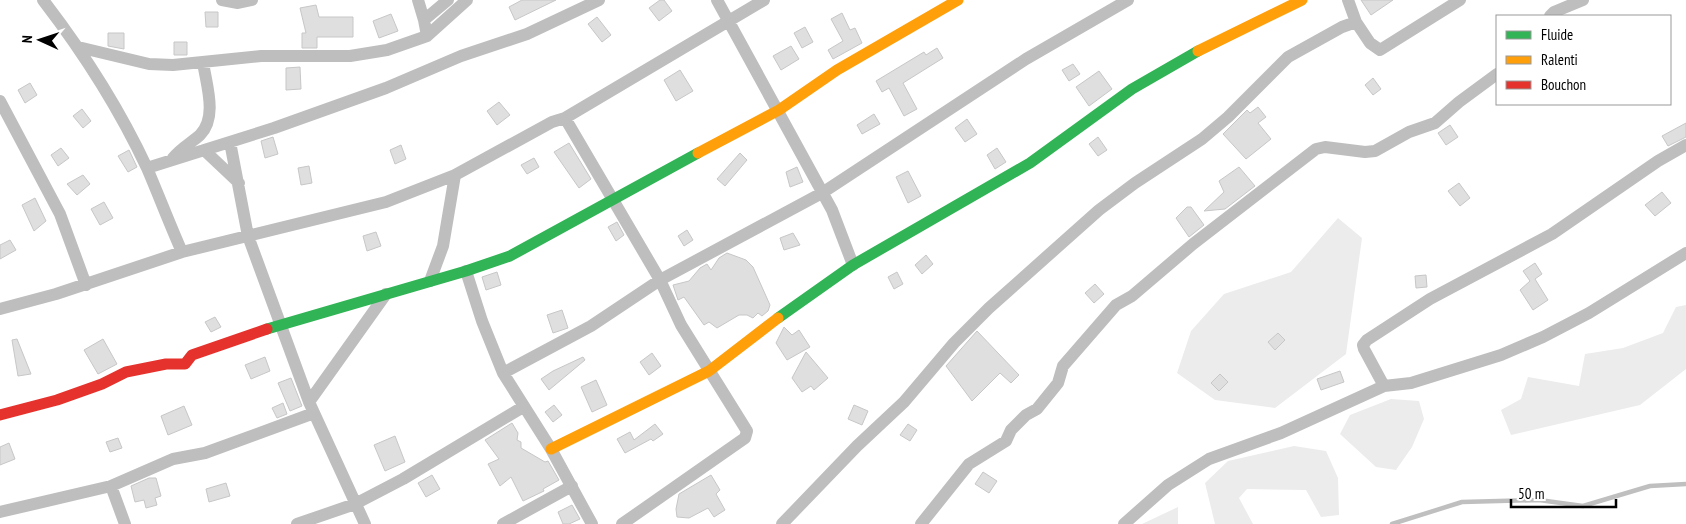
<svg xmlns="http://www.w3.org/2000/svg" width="1686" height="524" viewBox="0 0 1686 524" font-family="'PT Sans Narrow',sans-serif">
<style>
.green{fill:#ececec}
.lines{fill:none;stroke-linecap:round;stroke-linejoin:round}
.stream{stroke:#bfbfbf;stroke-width:4.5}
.building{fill:#dfdfdf;stroke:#c7c7c7}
.street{stroke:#bebebe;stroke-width:12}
.fast{stroke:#30b455;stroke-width:11}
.slow{stroke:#ff9f0a;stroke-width:11}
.jam{stroke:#e5322d;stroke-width:11}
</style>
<rect width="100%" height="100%" fill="#fff"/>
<path class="green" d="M1338,218L1362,238L1346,354L1275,408L1215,400L1177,373L1191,331L1224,294L1291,272Z
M1686,305V369L1640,405L1511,435L1501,410L1521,399L1528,377L1579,386L1585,354L1623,348L1663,333L1676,307Z
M1391,399L1419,401L1424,419L1412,447L1396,470L1376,467L1340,434L1350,415Z
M1294,446L1326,451L1338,478L1339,515L1321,517L1306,490L1247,489L1239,498L1253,524H1215L1205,483L1228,461Z
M1178,507V524H1142Z"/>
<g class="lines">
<path class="stream" d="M1392,524L1462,502L1539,500L1583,506L1650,486L1686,484"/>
</g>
<path class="building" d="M522,0H556L515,20L509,7Z
M660,0H664L672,11L659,21L649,8Z
M1361,0H1393L1371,15Z
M316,5L319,17H353V37H317V48H302V33H306L300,8Z
M205,12H218V27H206Z
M842,13L850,30L855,28L862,43L833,59L828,50L843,41L831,19Z
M391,14L398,31L379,38L373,21Z
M597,17L611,35L602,42L588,24Z
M805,27L813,42L802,48L794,33Z
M108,33H124V49L108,46Z
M174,42H187V55H174Z
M791,46L799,59L781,70L773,56Z
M937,48L943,58L903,83L917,109L904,116L889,88L882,92L876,81L924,52L926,55Z
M1073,64L1080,74L1069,81L1062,70Z
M300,67L301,89L286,90V68Z
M680,70L693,91L676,101L664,80Z
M1099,71L1112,89L1089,106L1076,87Z
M1373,78L1381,89L1373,95L1365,85Z
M30,83L37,95L25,103L18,90Z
M499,102L510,115L497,125L487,111Z
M1258,107L1266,117L1258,123L1271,139L1246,159L1223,134L1247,110L1250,113Z
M82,109L91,121L83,128L73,116Z
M874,114L880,124L862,134L857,125Z
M967,119L977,134L965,142L955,128Z
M1686,123V137L1668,146L1662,136Z
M1450,125L1458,137L1446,145L1438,133Z
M273,137L278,154L265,158L261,141Z
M1098,137L1107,150L1098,156L1089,144Z
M569,143L591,179L579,188L554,152Z
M401,145L406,159L395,164L390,150Z
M61,148L69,158L58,166L51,155Z
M997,148L1006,162L995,169L987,155Z
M129,150L137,167L128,172L118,156Z
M740,153L747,160L725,186L717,179Z
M534,158L539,167L527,174L521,165Z
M309,166L312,183L301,185L298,168Z
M797,167L803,182L790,187L786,172Z
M1239,167L1255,186L1225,209L1204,211L1224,192L1219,181Z
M908,171L921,196L908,203L896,177Z
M83,175L90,184L77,195L67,184Z
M1459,183L1470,198L1460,206L1448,191Z
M1662,192L1671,203L1655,216L1645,205Z
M35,198L46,221L34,231L22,205Z
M104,202L113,218L100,225L91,209Z
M1187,207H1191L1204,225L1189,237L1176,218Z
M617,222L624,235L616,241L608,227Z
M687,230L693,240L684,246L678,236Z
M376,232L381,246L367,251L363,236Z
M793,233L800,245L784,250L780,238Z
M10,240L16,250L0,259V245Z
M727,253L746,260L753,267L770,305L768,311L762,316L758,313L753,318L747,315H739L717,328L709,322L704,325L684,297L678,300L673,285L689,281L700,268L707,264L711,270L719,258Z
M926,255L933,264L922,274L915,265Z
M1535,263L1542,274L1535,279L1548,300L1533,310L1520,290L1530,281L1523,271Z
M497,272L501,285L486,290L482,277Z
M897,272L903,284L894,289L888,277Z
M1426,275L1427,287L1416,288L1415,276Z
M1095,284L1104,294L1094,303L1085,293Z
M562,310L568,328L553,333L547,315Z
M215,317L221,327L211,332L205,322Z
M784,327L792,335L799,330L810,347L787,360L776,343Z
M977,331L1019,375L1011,383L1000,373L972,401L946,366Z
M1278,333L1285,340L1275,350L1268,342Z
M17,339L31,374L18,376L12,340Z
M103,339L117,364L98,374L84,350Z
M806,352L828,378L814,390L811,386L802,392L792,378Z
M652,353L661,366L649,375L640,362Z
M265,357L270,371L251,379L245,365Z
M583,357L585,360L549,390L541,379L553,371Z
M1340,371L1344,382L1321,390L1317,379Z
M1220,374L1228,382L1219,391L1211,383Z
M291,378L302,406L290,411L278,383Z
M596,380L607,405L592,412L581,387Z
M283,403L287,414L277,418L272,408Z
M554,405L562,415L553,422L545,412Z
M854,405L868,411L862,425L848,419Z
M184,406L192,425L168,435L161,416Z
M512,423L518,433L517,440L521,442V448L545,462L548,461L559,480L543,489L544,491L523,501L511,477L500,486L488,464L499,459L485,440Z
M655,424L663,434L653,441L651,439L625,453L617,439L630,432L634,440Z
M908,424L917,430L910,441L900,435Z
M395,436L405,462L385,471L374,445Z
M118,438L122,448L110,452L106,442Z
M9,443L15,459L0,465V447Z
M983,472L997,481L989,493L975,484Z
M432,475L440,489L426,497L418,483Z
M711,475L720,490L716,494L725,510L714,517L708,508L689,518L677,517L676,509L679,494Z
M149,478H156L161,496L155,498L157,505L146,508L144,500L135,502L131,486Z
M226,483L230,496L209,502L206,489Z
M572,505L580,519L569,524H563L558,512Z"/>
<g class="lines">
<path class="street" d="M43,0C83,52 119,108 147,168C159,196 170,225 182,252
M222,0L238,3L252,0
M418,0L424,20
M717,0L832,210L853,265
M1550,16L1554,12L1583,0
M1356,22L1370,43L1380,50L1460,0
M427,36L424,20L448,0
M78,47L149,64L173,65L261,56H350L387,50L427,36L467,0
M0,101L60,214L86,285
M565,118L660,280L681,325L747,431L745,438L622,524
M230,142L248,236L309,402L365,524
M204,150L239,183
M173,158C181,148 191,143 200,135C218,117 206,84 203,62
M147,168L274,128L386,88L461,56L527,34L599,0
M466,271L482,321L503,373L551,449L592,524
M430,281L443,246L455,175
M0,309L56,294L182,252L386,202L455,175L552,122L565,118L764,0
M503,373L591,326L660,280L822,193L1026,59L1128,0
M1384,386L1364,349L1363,345L1367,340L1430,299L1552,234L1658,161L1686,145
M309,402L386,294
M111,486L125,524
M0,512L111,486L173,459L205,453L314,413
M297,524L355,504L403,479L523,407
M503,524L572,486
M782,524L857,446L904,402L954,343L989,308L1099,210L1135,183L1202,139L1228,117L1288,57L1342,27L1356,22L1348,0
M921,524L969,464L1006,441L1011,430L1026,415L1037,409L1058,383L1063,366L1116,305L1132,296L1193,244L1316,149L1325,147L1365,152L1375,151L1409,132L1435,123L1459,102L1497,74
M1124,524L1168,485L1209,459L1281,433L1384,386L1411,383L1501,355L1543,337L1589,313L1686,253"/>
<path class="fast" d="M778,318L853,265L1030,163L1132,89L1198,51
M267,329L466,271L510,256L698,153"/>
<path class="slow" d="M1198,51L1302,0
M698,153L779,110L837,70L958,0
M551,449L709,371L778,318"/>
<path class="jam" d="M0,415L57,400L102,384L126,372L166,364H185L192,355L267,329"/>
</g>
<rect x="1496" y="15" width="175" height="90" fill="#ffffff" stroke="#999999"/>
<rect x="1506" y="31" width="25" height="8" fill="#30b455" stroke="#999999"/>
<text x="1541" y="40" font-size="15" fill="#000000">Fluide</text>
<rect x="1506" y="56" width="25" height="8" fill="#ff9f0a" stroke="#999999"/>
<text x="1541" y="65" font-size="15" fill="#000000">Ralenti</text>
<rect x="1506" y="81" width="25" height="8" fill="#e5322d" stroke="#999999"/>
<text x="1541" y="90" font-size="15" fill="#000000">Bouchon</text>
<g transform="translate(40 40) rotate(273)" stroke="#ffffff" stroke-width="4" paint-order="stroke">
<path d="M0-4L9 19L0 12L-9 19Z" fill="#000000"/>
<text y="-8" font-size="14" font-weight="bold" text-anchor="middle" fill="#000000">N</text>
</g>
<path d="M1511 499v8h105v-8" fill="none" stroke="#000000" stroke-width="2.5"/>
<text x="1518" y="499" font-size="15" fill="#000000" stroke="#ffffff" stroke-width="4" paint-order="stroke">50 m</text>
</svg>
